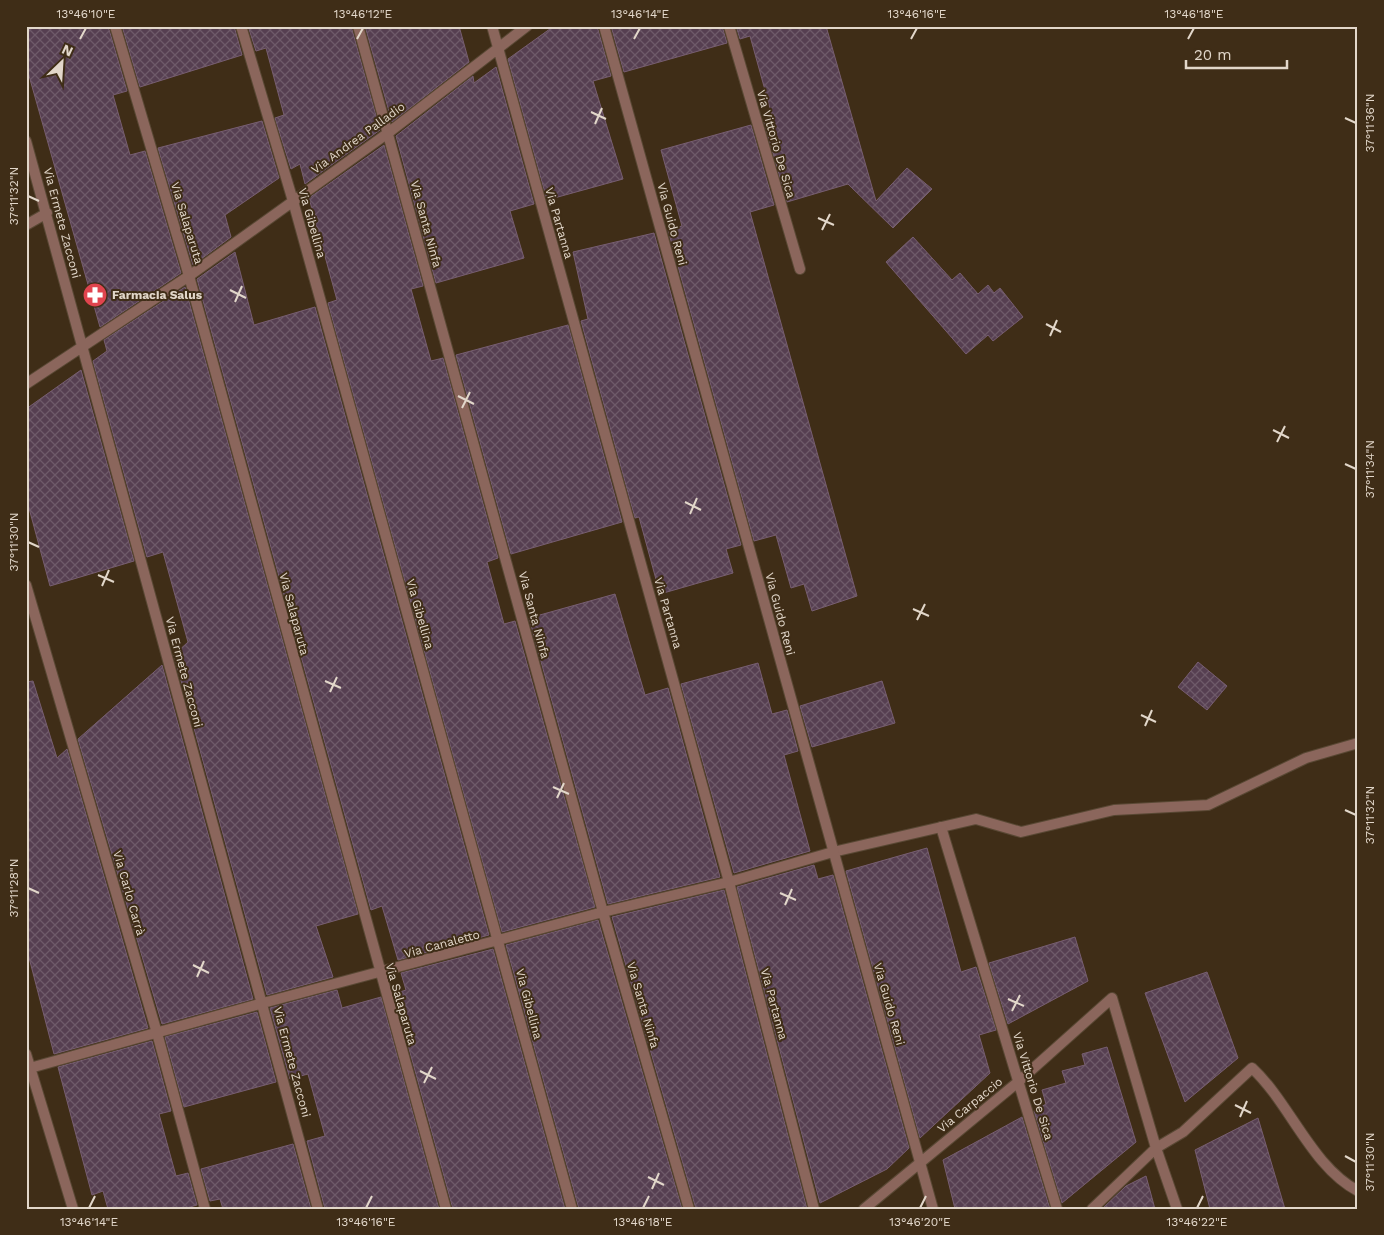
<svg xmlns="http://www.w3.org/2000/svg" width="1384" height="1235" viewBox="0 0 1384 1235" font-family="'Work Sans',sans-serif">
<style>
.building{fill:url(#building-cross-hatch);stroke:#775e71}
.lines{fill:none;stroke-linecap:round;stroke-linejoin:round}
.service-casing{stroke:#594834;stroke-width:12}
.minor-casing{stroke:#594834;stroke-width:12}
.service{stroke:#8b665c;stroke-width:10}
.minor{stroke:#8b665c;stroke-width:10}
.ticks{fill:none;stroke:#e2d7ca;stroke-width:2}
.labels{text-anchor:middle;stroke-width:4;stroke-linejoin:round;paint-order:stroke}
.street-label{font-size:12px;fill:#e2d7ca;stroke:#3f2d17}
.poi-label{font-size:12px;font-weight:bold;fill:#e2d7ca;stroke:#3f2d17;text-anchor:start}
.neatline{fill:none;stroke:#e2d7ca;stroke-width:2}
.ticks-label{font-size:12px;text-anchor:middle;fill:#e2d7ca}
</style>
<defs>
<pattern id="building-cross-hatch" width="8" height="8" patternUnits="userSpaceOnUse" patternTransform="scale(1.25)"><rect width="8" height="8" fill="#563f51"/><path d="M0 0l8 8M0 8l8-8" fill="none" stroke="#6e5a69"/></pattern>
</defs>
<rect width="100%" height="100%" fill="#3f2d17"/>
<path class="building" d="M26,26H108L127,91L113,95L130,155L145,151L181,273L100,327L26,65Z
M122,26H234L242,55L140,87Z
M248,26H351L380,130L305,184L300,164L291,169L275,118L284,115L266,48L256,51Z
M365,26H459L469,62L392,122Z
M554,26H597L611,76L593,81L623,179L547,200L508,59Z
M611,26H722L727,43L624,72Z
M736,26H826L876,201L907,168L932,189L893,228L848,184L787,202L764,122L773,119L750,36L740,39Z
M496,67L534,204L510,211L524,258L436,283L396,136L473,76L474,83Z
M262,121L279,178L225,215L231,237L193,265L158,148Z
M751,125L774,205L750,212L857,596L812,611L804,584L791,588L776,535L754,541L668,230L682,226L661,150Z
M384,145L423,286L411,289L431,361L443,358L498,558L487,562L504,624L515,621L595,907L502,932L328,303L337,300L309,198Z
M654,233L741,545L726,549L733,573L660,594L639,517L635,518L581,321L588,319L573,252Z
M913,237L952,280L960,273L978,294L988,285L994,293L1000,288L1023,317L993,341L988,335L966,354L886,262Z
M235,252L254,325L315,307L489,935L398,960L382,906L371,910L197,279Z
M185,287L358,914L316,926L333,977L267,995L174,655L188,642L163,552L147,557L93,361L107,351L104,340Z
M568,325L622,522L511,554L456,355Z
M81,370L134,561L50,586L26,497V409Z
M615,594L645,695L668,688L720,877L608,904L529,618Z
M1198,662L1227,686L1207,710L1178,687Z
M758,663L772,714L787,710L798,751L784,755L810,851L734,873L681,684Z
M162,665L253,999L162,1024L78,739Z
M33,681L57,758L67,749L148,1028L54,1054L26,946V682Z
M882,681L895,723L812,747L800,706Z
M927,848L961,972L976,967L996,1030L979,1035L990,1073L920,1138L846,871Z
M814,865L818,879L833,875L909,1148L887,1169L820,1203L737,887Z
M724,890L807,1209H696L612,917Z
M598,920L682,1209H579L506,945Z
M1075,937L1088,981L1008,1024L989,963Z
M493,949L565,1209H453L394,994L406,990L401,973Z
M1207,972L1238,1058L1185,1102L1145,993Z
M337,990L342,1008L381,997L439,1209H325L307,1141L325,1136L308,1074L290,1079L270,1008Z
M257,1012L276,1082L184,1107L165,1037Z
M152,1041L171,1111L159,1114L176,1176L188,1173L197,1205L183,1209H108L103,1191L92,1195L58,1067Z
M1107,1047L1136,1142L1062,1203L1034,1111L1046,1104L1042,1090L1066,1083L1062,1071L1085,1065L1082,1054Z
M1022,1117L1050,1209H955L943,1160Z
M1258,1118L1285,1209H1210L1195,1150Z
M293,1144L311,1209H223L220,1199L210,1201L201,1169Z
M1146,1176L1155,1209H1102L1126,1186Z"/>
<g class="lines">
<defs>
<path id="service" d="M833,852L976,819L1021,832L1114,810L1208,805L1306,758L1358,743
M1156,1148L1183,1132L1252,1068C1290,1103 1311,1166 1358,1191"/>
<path id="minor" d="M115,26L189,276L446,1209
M241,26L293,201L572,1209
M358,26L603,912L689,1209
M492,26L729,882L814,1209
M604,26L933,1209
M729,26L800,269
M26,141L318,1209
M26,225L47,213
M26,384L189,276L388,133L527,26
M26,585L157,1033L205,1209
M941,827L1057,1209
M26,1054L73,1209
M30,1068L263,1003L603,912L729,882L833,852
M864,1209L1018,1082L1112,998L1156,1148L1177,1209
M1092,1209L1156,1148"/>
</defs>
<use href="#service" class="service-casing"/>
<use href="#minor" class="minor-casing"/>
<use href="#service" class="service"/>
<use href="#minor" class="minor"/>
</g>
<path class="ticks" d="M80,39L86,28M357,39L363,28M634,39L640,28M911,39L917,28M1188,39L1194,28M591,112L606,119M1345,118L1356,123M595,124L602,108M28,196L39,201M818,218L834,225M822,230L830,214M230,290L246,298M235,302L242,286M1046,324L1061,332M1050,336L1057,320M458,396L474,404M462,408L470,392M1273,430L1289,438M1277,442L1285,426M1345,464L1356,469M685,502L701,510M690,514L697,498M28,542L39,547M98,575L114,582M102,586L109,570M913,609L929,616M917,620L925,604M325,681L341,688M330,692L337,677M1141,715L1156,722M1145,726L1152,710M553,787L569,794M557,798L564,783M1345,810L1356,815M28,888L39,893M780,893L796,900M785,905L792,889M193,965L209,973M197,977L204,961M1008,999L1024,1006M1012,1011L1020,995M420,1071L436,1079M424,1083L432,1067M1235,1105L1251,1113M1240,1117L1247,1101M1345,1156L1356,1162M648,1177L664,1185M652,1189L659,1173M89,1208L95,1196M366,1208L372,1196M643,1208L649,1196M920,1208L926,1196M1197,1208L1203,1196"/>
<defs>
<symbol id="pharmacy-disc" viewBox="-11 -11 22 22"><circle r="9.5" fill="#e0444e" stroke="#3f2d17"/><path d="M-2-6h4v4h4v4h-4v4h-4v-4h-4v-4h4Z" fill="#fff"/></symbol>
</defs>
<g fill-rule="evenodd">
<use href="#pharmacy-disc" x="81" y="281" width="28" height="28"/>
</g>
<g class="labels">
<g class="street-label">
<text transform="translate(358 138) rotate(-36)" y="4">Via Andrea Palladio</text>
<text transform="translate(776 144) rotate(74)" y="4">Via Vittorio De Sica</text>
<text transform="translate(62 223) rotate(75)" y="4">Via Ermete Zacconi</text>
<text transform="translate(187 223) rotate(73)" y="4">Via Salaparuta</text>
<text transform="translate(312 223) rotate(74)" y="4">Via Gibellina</text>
<text transform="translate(559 223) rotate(74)" y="4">Via Partanna</text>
<text transform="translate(426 224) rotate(75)" y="4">Via Santa Ninfa</text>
<text transform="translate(672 224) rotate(75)" y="4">Via Guido Reni</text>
<text transform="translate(668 613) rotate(74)" y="4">Via Partanna</text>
<text transform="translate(294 614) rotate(75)" y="4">Via Salaparuta</text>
<text transform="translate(420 614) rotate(74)" y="4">Via Gibellina</text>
<text transform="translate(780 614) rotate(75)" y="4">Via Guido Reni</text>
<text transform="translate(534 615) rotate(75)" y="4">Via Santa Ninfa</text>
<text transform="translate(184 672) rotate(75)" y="4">Via Ermete Zacconi</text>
<text transform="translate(129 893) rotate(74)" y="4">Via Carlo Carrà</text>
<text transform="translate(442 944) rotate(-15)" y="4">Via Canaletto</text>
<text transform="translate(401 1004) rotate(74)" y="4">Via Salaparuta</text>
<text transform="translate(529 1004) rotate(75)" y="4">Via Gibellina</text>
<text transform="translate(774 1004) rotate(75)" y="4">Via Partanna</text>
<text transform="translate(889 1004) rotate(74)" y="4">Via Guido Reni</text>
<text transform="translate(643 1005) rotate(74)" y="4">Via Santa Ninfa</text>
<text transform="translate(292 1062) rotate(75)" y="4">Via Ermete Zacconi</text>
<text transform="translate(1033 1086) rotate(73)" y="4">Via Vittorio De Sica</text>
<text transform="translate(970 1105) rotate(-39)" y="4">Via Carpaccio</text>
</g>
<g class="poi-label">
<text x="112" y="299">Farmacia Salus</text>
</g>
</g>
<rect width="1384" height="1235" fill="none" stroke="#3f2d17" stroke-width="55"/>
<g transform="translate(62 62) rotate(25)" stroke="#3f2d17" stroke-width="4" paint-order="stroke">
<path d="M0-4L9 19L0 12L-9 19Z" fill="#e2d7ca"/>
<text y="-8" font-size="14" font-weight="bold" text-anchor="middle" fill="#e2d7ca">N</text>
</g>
<path d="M1186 60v8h101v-8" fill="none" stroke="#e2d7ca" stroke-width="2.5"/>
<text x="1194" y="60" font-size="15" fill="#e2d7ca" stroke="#3f2d17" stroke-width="4" paint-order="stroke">20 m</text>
<rect x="28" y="28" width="1328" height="1180" class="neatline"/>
<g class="ticks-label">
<text x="86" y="18">13°46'10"E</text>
<text x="363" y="18">13°46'12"E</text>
<text x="640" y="18">13°46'14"E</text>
<text x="917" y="18">13°46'16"E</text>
<text x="1194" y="18">13°46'18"E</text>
<text transform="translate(1370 123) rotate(-90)" y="4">37°11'36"N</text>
<text transform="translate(14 196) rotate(-90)" y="4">37°11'32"N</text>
<text transform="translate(1370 469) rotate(-90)" y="4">37°11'34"N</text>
<text transform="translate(14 542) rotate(-90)" y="4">37°11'30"N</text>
<text transform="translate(1370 815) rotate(-90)" y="4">37°11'32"N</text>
<text transform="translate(14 888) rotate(-90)" y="4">37°11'28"N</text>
<text transform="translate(1370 1162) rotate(-90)" y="4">37°11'30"N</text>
<text x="89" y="1226">13°46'14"E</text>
<text x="366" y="1226">13°46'16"E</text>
<text x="643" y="1226">13°46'18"E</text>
<text x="920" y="1226">13°46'20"E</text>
<text x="1197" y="1226">13°46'22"E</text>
</g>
</svg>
